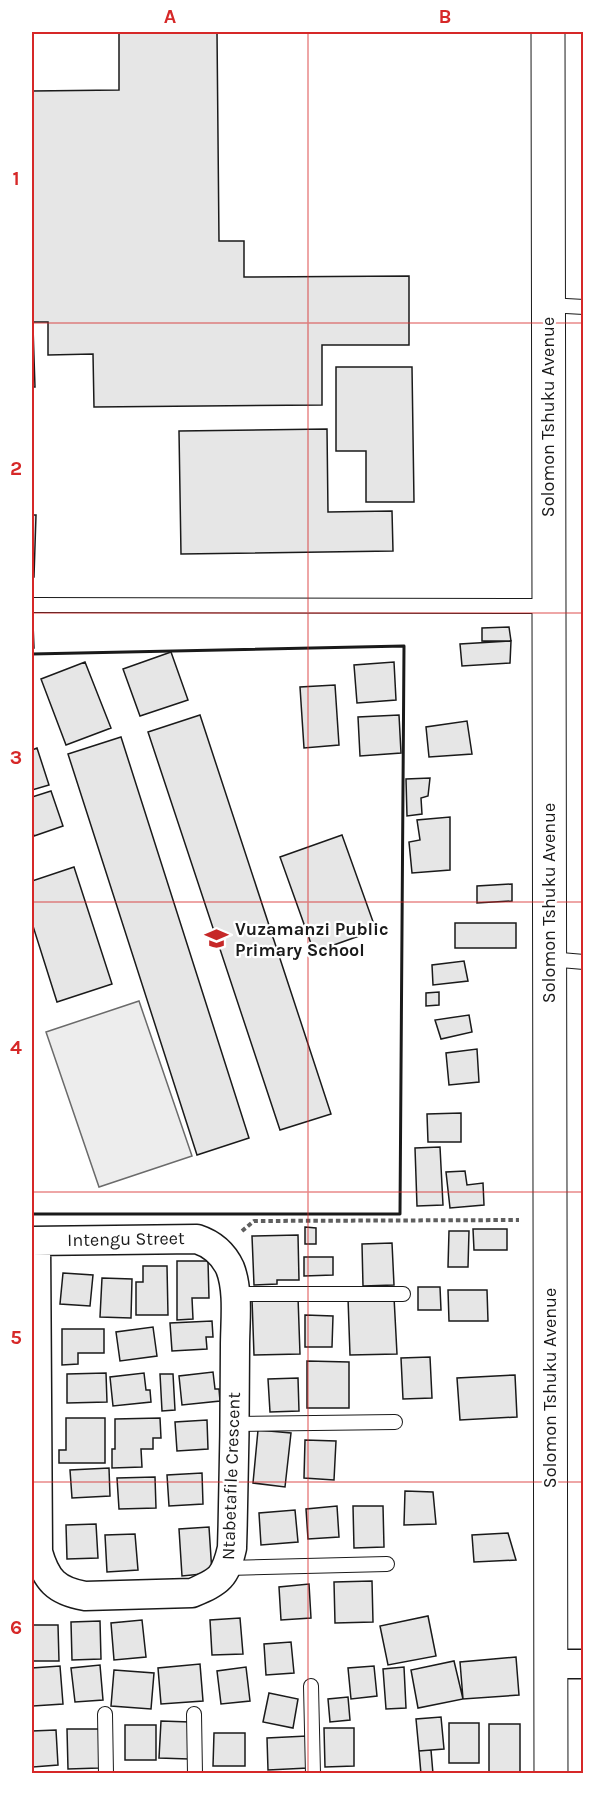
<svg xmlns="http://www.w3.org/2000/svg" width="615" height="1805" viewBox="0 0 615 1805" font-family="Karla,sans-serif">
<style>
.green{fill:#ededed;stroke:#6a6a6a;stroke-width:1.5}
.building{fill:#e6e6e6;stroke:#1a1a1a;stroke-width:1.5}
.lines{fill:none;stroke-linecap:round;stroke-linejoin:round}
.lane-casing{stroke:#1a1a1a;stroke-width:16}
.street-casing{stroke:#1a1a1a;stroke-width:31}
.secondary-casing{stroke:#1a1a1a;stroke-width:35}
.path{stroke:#5f5f5f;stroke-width:4;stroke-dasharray:4.5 3;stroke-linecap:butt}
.lane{stroke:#fff;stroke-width:14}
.street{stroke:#fff;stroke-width:28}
.secondary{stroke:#fff;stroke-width:33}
.wall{stroke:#1a1a1a;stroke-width:3}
.grid{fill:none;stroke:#d62828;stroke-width:1.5;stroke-opacity:0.55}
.labels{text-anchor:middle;stroke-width:4.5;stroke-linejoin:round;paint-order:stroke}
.street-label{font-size:18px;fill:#1a1a1a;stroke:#fff}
.poi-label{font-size:18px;font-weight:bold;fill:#1a1a1a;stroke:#fff;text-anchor:start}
.neatline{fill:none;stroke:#d62828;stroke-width:2}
.grid-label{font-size:20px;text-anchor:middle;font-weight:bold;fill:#d62828}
</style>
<rect width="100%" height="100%" fill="#fff"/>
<path class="green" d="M139,1001L192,1156L99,1187L46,1032Z"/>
<path class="building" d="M119,32H217L219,241H244V277L409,276V345H322V405L94,407L93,354L48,355V322H32V91L119,90Z
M33,327L35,387H32V328Z
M336,367H412L414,502H366V451H336Z
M327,429L328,512L392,511L393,551L181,554L179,431Z
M32,515H36L34,577H32Z
M32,624H33L34,648H32Z
M509,627L511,641H482V628Z
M511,641L510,663L462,666L460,644Z
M171,652L188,700L140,716L123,669Z
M85,662L111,728L66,745L41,679Z
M394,662L396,700L357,703L354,665Z
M335,685L339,745L304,748L300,687Z
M200,715L331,1114L280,1130L148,732Z
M399,715L401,753L360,756L358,717Z
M467,721L472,754L429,757L426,727Z
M121,737L249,1138L197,1155L68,754Z
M37,748L49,785L32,790V750Z
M430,778L428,796L421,798L422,814L407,816L406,779Z
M51,791L63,826L34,836L32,830V797Z
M450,817V870L412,873L409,842L420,840L417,820Z
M342,835L376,930L314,952L280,857Z
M74,867L112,984L57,1002L32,923V881Z
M512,884V901L477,903V886Z
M455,923H516V948H455Z
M464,961L468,981L433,985L432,965Z
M439,992V1005L426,1006V993Z
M469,1015L472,1032L441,1039L435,1020Z
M477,1049L479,1082L449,1085L446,1053Z
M461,1113V1142H428L427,1114Z
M440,1147L443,1205L417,1206L415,1148Z
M465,1171L467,1185L483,1183L484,1205L450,1208L446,1172Z
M305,1227L316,1228V1244H305Z
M473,1229H507V1250H474Z
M449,1231H469L468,1267H448Z
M298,1235L299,1280H277V1284L254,1285L252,1236Z
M392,1243L394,1285L363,1286L362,1244Z
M304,1257H333V1275L304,1276Z
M177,1261H208L209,1298H192L193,1319L177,1320Z
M143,1266H167L168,1315H136V1282H143Z
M63,1273L93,1275L90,1306L60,1304Z
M102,1278L132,1279L131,1318L100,1317Z
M418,1287H440L441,1310H418Z
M448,1290H487L488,1321H449Z
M298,1297L300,1354L254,1355L252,1299Z
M394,1297L397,1354L350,1355L348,1298Z
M305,1315L333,1316L332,1347H305Z
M212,1321L213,1337H206L207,1349L172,1351L170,1323Z
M153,1327L157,1356L120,1361L116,1332Z
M62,1329H104V1353H78V1364L62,1365Z
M430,1357L432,1398L403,1399L401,1358Z
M307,1361L349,1362V1408H307Z
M213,1372L215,1389H219L220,1401L182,1405L179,1376Z
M106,1373L107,1402L67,1403V1374Z
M144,1373L146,1390H150L151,1402L113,1406L110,1377Z
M160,1374H173L175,1410L162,1411Z
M515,1375L517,1417L460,1420L457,1378Z
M298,1378L299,1411L270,1412L268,1379Z
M66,1418H105V1463H59V1450H66Z
M160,1418L161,1438H153V1449H141L142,1467L112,1468V1449H115V1419Z
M207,1420L208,1449L177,1451L175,1422Z
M258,1430L291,1433L285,1487L253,1483Z
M305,1440L336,1441L334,1480L304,1478Z
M109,1468L110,1496L72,1498L70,1470Z
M202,1473L203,1504L169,1506L167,1475Z
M155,1477L156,1508L119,1509L117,1478Z
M405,1491L433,1492L436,1524L404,1525Z
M337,1506L339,1537L308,1539L306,1509Z
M353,1506H383L384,1547L354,1548Z
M295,1510L298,1542L261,1545L259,1513Z
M96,1524L98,1558L67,1559L66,1525Z
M209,1527L212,1573L182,1576L179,1529Z
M508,1533L516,1560L474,1562L472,1535Z
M135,1534L138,1570L107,1572L105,1535Z
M372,1581L373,1622L335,1623L334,1582Z
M309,1584L311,1618L281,1620L279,1587Z
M428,1616L436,1656L388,1665L380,1626Z
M240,1618L243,1654L212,1655L210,1620Z
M142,1620L146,1657L114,1660L111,1623Z
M100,1621L101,1659L72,1660L71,1622Z
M32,1625H58L59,1661H32Z
M291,1642L294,1673L266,1675L264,1644Z
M516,1657L519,1695L463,1699L460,1662Z
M454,1661L463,1699L418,1708L411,1670Z
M200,1664L203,1701L161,1704L158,1668Z
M100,1665L103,1700L75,1702L71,1668Z
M60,1666L63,1704L33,1706L32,1668Z
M374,1666L377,1696L351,1699L348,1668Z
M246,1667L250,1701L221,1704L217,1671Z
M404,1667L406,1708L386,1709L383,1669Z
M114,1670L154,1673L151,1709L111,1706Z
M269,1693L298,1699L293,1728L263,1722Z
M348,1697L350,1720L330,1722L328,1699Z
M441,1717L444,1749L419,1751L416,1719Z
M161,1721L190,1722L189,1759L159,1758Z
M449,1723H479V1763H449Z
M489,1724H520V1773H489Z
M125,1725H156V1760H125Z
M324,1728H354V1766L325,1767Z
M67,1729H99V1768L68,1769Z
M56,1730L58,1765L33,1767L32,1731Z
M214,1733H245V1766H213Z
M307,1736L308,1768L268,1770L267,1738Z
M431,1750L433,1774H421L419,1751Z"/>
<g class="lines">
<defs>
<path id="lane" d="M548,305L584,307
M32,605L548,606
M549,959L584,962
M234,1294H403
M235,1424L395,1422
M228,1568L387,1564
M311,1686L313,1774
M105,1714L106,1774
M194,1714L195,1774"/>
<path id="street" d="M32,1241L197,1239C212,1244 223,1253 230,1268C239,1291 235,1322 235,1346C235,1413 234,1481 232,1548C225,1578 220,1581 192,1593L85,1596C56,1591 46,1580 38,1552L36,1241
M551,1664H584"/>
<path id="secondary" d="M548,32L551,1774"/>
</defs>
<use href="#lane" class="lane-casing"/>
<use href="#street" class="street-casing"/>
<use href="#secondary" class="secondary-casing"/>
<path class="path" d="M242,1231L254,1221L519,1220"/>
<use href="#lane" class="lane"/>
<use href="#street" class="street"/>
<use href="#secondary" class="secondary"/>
<path class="wall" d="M32,654L404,646L400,1214H32"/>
</g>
<path class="grid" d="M308,32V1774M32,323H584M32,613H584M32,902H584M32,1192H584M32,1482H584"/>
<defs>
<symbol id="school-bare" viewBox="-9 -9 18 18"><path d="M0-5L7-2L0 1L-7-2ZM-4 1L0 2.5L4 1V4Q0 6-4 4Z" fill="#c62828" stroke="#fff" stroke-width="2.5" paint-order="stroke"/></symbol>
</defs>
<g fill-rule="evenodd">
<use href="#school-bare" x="200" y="922" width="33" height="33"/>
</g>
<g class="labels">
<g class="street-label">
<text transform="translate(548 417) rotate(-90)" y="6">Solomon Tshuku Avenue</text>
<text transform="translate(549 903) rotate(-90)" y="6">Solomon Tshuku Avenue</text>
<text transform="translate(126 1239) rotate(-1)" y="6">Intengu Street</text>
<text transform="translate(550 1388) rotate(-90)" y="6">Solomon Tshuku Avenue</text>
<text transform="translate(231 1476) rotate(-88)" y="6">Ntabetafile Crescent</text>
</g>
<g class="poi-label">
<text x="235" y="935">Vuzamanzi Public<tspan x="235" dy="21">Primary School</tspan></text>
</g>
</g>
<rect width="615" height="1805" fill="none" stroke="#ffffff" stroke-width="66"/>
<rect x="33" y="33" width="549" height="1739" class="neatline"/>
<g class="grid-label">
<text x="170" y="23">A</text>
<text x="445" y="23">B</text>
<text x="16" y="185">1</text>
<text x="16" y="475">2</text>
<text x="16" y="764">3</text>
<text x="16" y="1054">4</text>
<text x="16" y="1344">5</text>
<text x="16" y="1634">6</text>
</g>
</svg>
